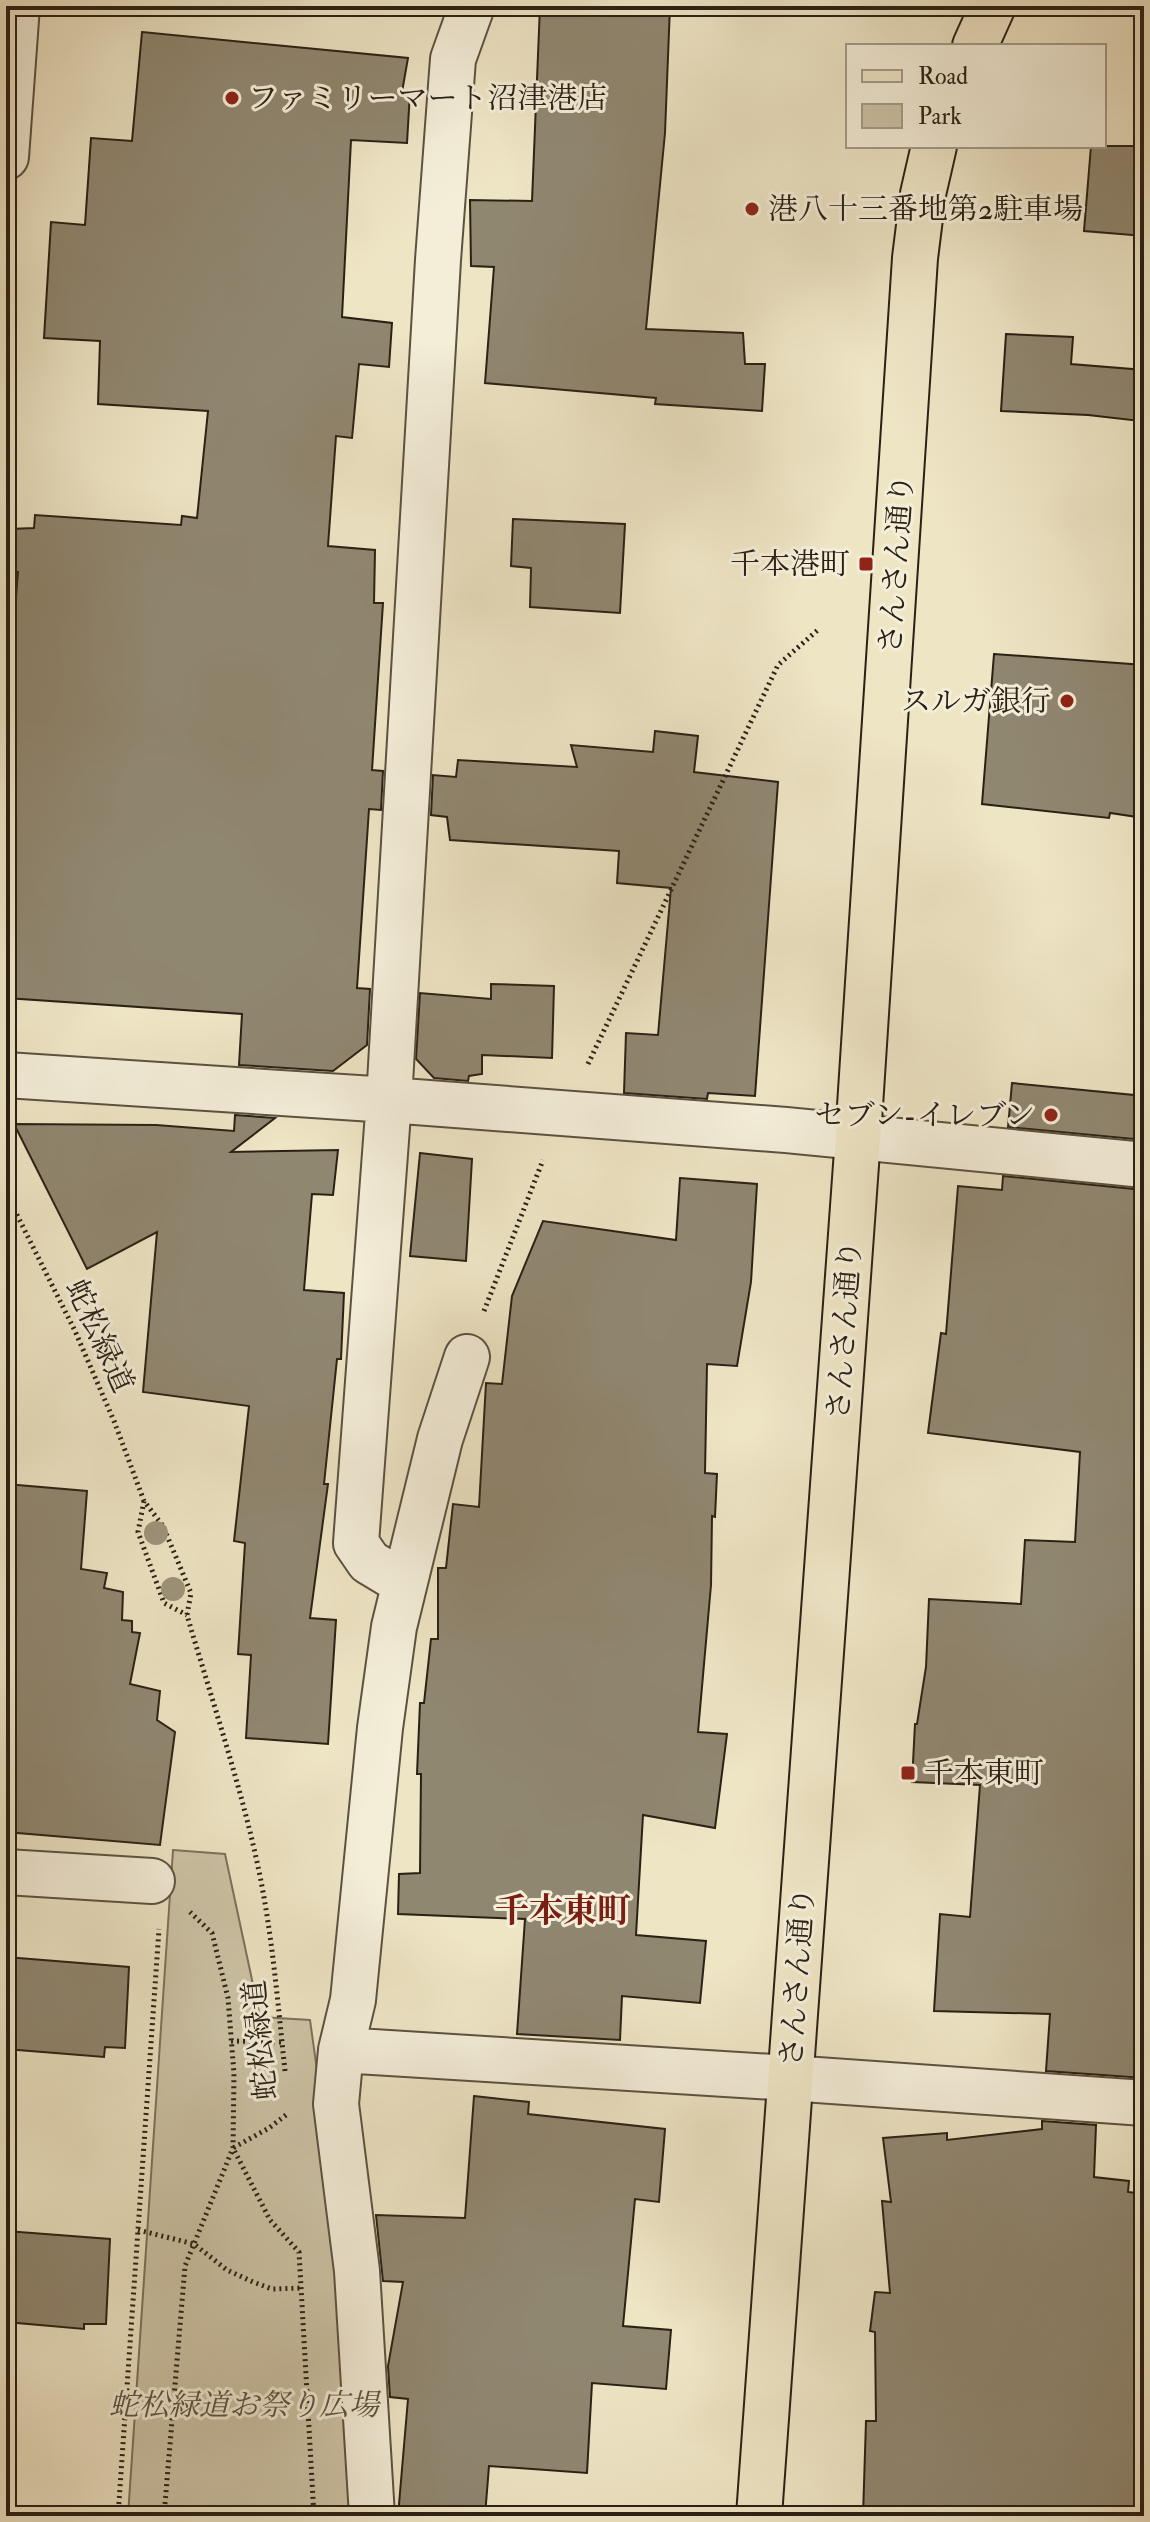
<svg xmlns="http://www.w3.org/2000/svg" width="1150" height="2522" viewBox="0 0 1150 2522" font-family="'IM FELL Double Pica','Noto Serif JP',serif">
<style>
.green{fill:#cdc4a7;stroke:#7c725e;stroke-width:2}
.building{fill:#908771;stroke:#2a2115;stroke-width:2}
.lines{fill:none;stroke-linecap:round;stroke-linejoin:round}
.minor-casing{stroke:#5b5241;stroke-width:48}
.major-casing{stroke:#2a2115;stroke-width:48}
.path{stroke:#2a2115;stroke-width:5;stroke-dasharray:2 4;stroke-linecap:butt}
.minor{stroke:#f4eed9;stroke-width:44}
.major{stroke:#eee5c5;stroke-width:44}
.tree{fill:#9d947c}
.poi-dot{fill:#8f2418;stroke:#f4eed9;stroke-width:3}
.labels{text-anchor:middle;stroke-width:6;stroke-linejoin:round;paint-order:stroke}
.poi-label{font-size:30px;fill:#2a2115;stroke:#f4eed9;text-anchor:start}
.street-label{font-size:30px;fill:#2a2115;stroke:#f4eed9}
.park-label{font-size:30px;font-style:italic;fill:#5b5241;stroke:#f4eed9}
.quarter-label{font-size:34px;font-weight:bold;fill:#7a1f14;stroke:#f4eed9}
</style>
<rect width="100%" height="100%" fill="#eee5c5"/>
<filter id="stains"><feTurbulence type="fractalNoise" baseFrequency=".0025" numOctaves="4"/><feColorMatrix values="0 0 0 0 .2 0 0 0 0 .09 0 0 0 0 .02 0 0 0 .5 -.17"/></filter>
<radialGradient id="worn" r=".72"><stop offset=".6" stop-color="#630" stop-opacity="0"/><stop offset="1" stop-color="#630" stop-opacity=".3"/></radialGradient>
<path class="green" d="M173,1850L225,1854L260,2017L310,2020L343,2257L358,2516H128Z"/>
<path class="building" d="M540,6H670L665,133L646,329L743,333L745,364H765L762,411L655,404L656,398L485,383L494,267L471,266L470,200L532,201Z
M142,32L408,58L402,92H410L407,143L351,140L342,317L392,323L389,367L359,364L352,438L336,436L328,546L375,550L374,603H383L372,770L383,771L381,810L369,809L357,988L370,989L367,1045L333,1071L239,1065L242,1014L6,998V695H8L18,572H10V529L34,528L35,515L181,525L182,516L197,518L208,411L98,404L100,341L44,338L51,222L85,225L91,138L132,141Z
M1091,146H1144V236L1084,231Z
M1006,334L1073,337L1071,364L1144,370L1140,421L1088,415L1001,411Z
M513,519L625,524L620,613L530,607L531,568L511,566Z
M994,654L1144,665V818L1110,813L1109,818L982,804Z
M655,731L698,736L694,772L778,782L755,1096L708,1093L707,1099L624,1093L626,1033L658,1035L671,888L617,883L619,851L450,840L447,817L431,815L433,775L456,777L458,760L577,767L571,745L653,752Z
M491,984L554,986L552,1058L482,1055V1074L469,1076L468,1081L434,1078L416,1059L420,993L491,999Z
M1012,1083L1144,1096V1140L1008,1127Z
M235,1115L275,1118L231,1152L338,1150L333,1195L312,1194L304,1290L344,1293L341,1359H337L324,1484H328L310,1618L336,1620L328,1744L246,1738L251,1655L238,1654L245,1543L234,1541L249,1406L143,1392L157,1232L87,1269L14,1124L156,1125L234,1131Z
M420,1153L472,1159L466,1261L410,1256Z
M1003,1176L1144,1190V2078L1046,2071L1050,2014L934,2011L940,1914L970,1917L980,1785L912,1782L915,1724H917L926,1667L929,1599L1021,1604L1025,1540L1075,1542L1080,1452L928,1433L941,1333L946,1334L958,1186L1002,1190Z
M680,1178L757,1184L751,1282L737,1366L707,1364L705,1473L717,1474L715,1517L712,1516L711,1585L698,1732L727,1734L715,1828L643,1815L636,1935L706,1941L700,2003L622,1996L620,2040L517,2034L525,1919L398,1914L399,1874L420,1873L421,1774H417L420,1703H424L431,1639H438V1568H446L453,1504L479,1507L486,1383L502,1384L512,1296L543,1221L676,1240Z
M6,1484L87,1491L81,1569L107,1573L104,1588L123,1592L122,1620L132,1621V1632L140,1633L130,1684L160,1691L157,1720L175,1732L160,1845L6,1832Z
M6,1957L129,1967L125,2048L105,2047L104,2057L6,2049Z
M474,2096L529,2102L528,2114L665,2129L659,2202L635,2199L623,2326L671,2330L666,2389L592,2383L587,2473L489,2466L485,2516H398L408,2399L390,2397L388,2366L403,2282L383,2281L376,2215L465,2218Z
M1042,2121L1096,2125L1094,2177L1129,2181L1128,2192L1144,2194V2387L1133,2516H863L866,2421H876L875,2332L870,2331L875,2292L890,2293L882,2201L891,2202L883,2138L947,2133V2140L1042,2129Z
M6,2231L110,2239L106,2324H84V2329L6,2322Z"/>
<g class="lines">
<defs>
<path id="minor" d="M6,157L17,6
M6,1075L389,1100L786,1130L1144,1165
M404,1583L369,1562L356,1543L389,1100L438,260L453,59L472,6
M6,1872L152,1881
M341,2050L789,2078L1144,2103
M372,2516L357,2271L336,2104L341,2050L353,2000L380,1728L394,1627L440,1439L467,1357"/>
<path id="major" d="M975,46L993,6
M759,2516L858,1137L915,258L923,194L934,146"/>
</defs>
<use href="#minor" class="minor-casing"/>
<use href="#major" class="major-casing"/>
<path class="path" d="M588,1064L778,665L820,628
M6,1193L75,1331L114,1421L144,1501L163,1526L191,1593L187,1615C212,1701 242,1788 260,1876C273,1941 278,2006 285,2071
M484,1311L543,1160
M144,1501L138,1532L164,1603L187,1615
M231,2041L282,2042
M286,2115L269,2128L233,2148L270,2220L299,2252L314,2516
M138,2230L194,2244L227,2270L253,2282L272,2289L303,2288
M118,2516L159,1929
M164,2516L185,2266L233,2148L234,2074L228,1998L212,1933L190,1912"/>
<use href="#minor" class="minor"/>
<use href="#major" class="major"/>
</g>
<g class="tree">
<circle cx="156" cy="1533" r="12"/>
<circle cx="173" cy="1589" r="12"/>
</g>
<g class="poi-dot">
<circle cx="232" cy="98" r="8"/>
<circle cx="752" cy="209" r="8"/>
<rect x="858" y="556" width="16" height="16" rx="4"/>
<circle cx="1067" cy="701" r="8"/>
<circle cx="1051" cy="1115" r="8"/>
<rect x="900" y="1765" width="16" height="16" rx="4"/>
</g>
<g class="labels">
<g class="poi-label">
<text x="248" y="108">ファミリーマート沼津港店</text>
<text x="768" y="219">港八十三番地第2駐車場</text>
<text x="850" y="574" text-anchor="end">千本港町</text>
<text x="1051" y="711" text-anchor="end">スルガ銀行</text>
<text x="1035" y="1125" text-anchor="end">セブン-イレブン</text>
<text x="924" y="1783">千本東町</text>
</g>
<g class="street-label">
<text transform="translate(896 564) rotate(-86)" y="10">さんさん通り</text>
<text transform="translate(844 1330) rotate(-86)" y="10">さんさん通り</text>
<text transform="translate(100 1336) rotate(65)" y="10">蛇松緑道</text>
<text transform="translate(797 1977) rotate(-86)" y="10">さんさん通り</text>
<text transform="translate(260 2040) rotate(-96)" y="10">蛇松緑道</text>
</g>
<g class="park-label">
<text x="244" y="2415">蛇松緑道お祭り広場</text>
</g>
<g class="quarter-label">
<text x="563" y="1922">千本東町</text>
</g>
</g>
<rect width="1150" height="2522" fill="none" stroke="#eee5c5" stroke-width="32"/>
<rect x="8" y="8" width="1134" height="2506" fill="none" stroke="#2a2115" stroke-width="4"/>
<rect x="16" y="16" width="1118" height="2490" fill="none" stroke="#2a2115" stroke-width="2"/>
<rect x="846" y="44" width="260" height="104" fill="#f4eed9" stroke="#a39c8b" stroke-width="2"/>
<rect x="862" y="70" width="40" height="12" fill="#eee5c5" stroke="#a39c8b" stroke-width="2"/>
<text x="918" y="84" font-size="24" fill="#2a2115">Road</text>
<rect x="862" y="104" width="40" height="24" fill="#cdc4a7" stroke="#a39c8b" stroke-width="2"/>
<text x="918" y="124" font-size="24" fill="#2a2115">Park</text>
<rect width="100%" height="100%" filter="url(#stains)"/>
<rect width="100%" height="100%" fill="url(#worn)"/>
</svg>
